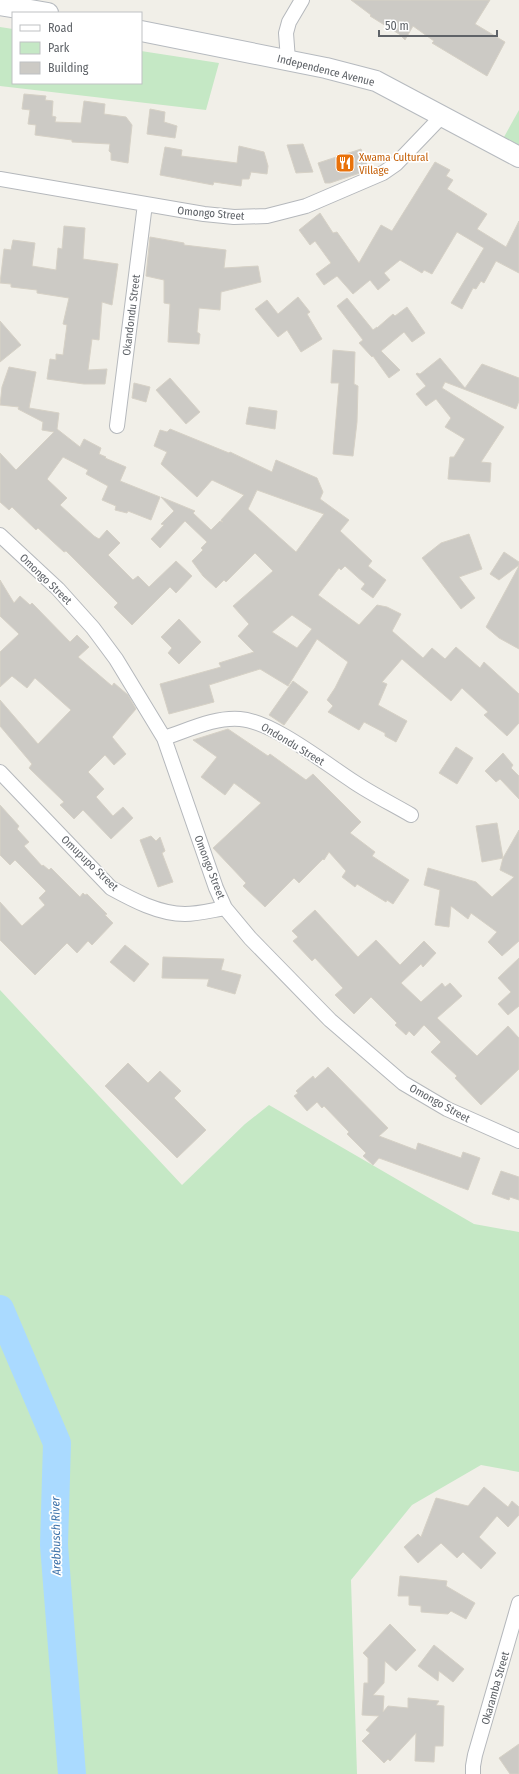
<svg xmlns="http://www.w3.org/2000/svg" width="519" height="1774" viewBox="0 0 519 1774" font-family="'Fira Sans Condensed',sans-serif">
<style>
.green{fill:#c5e8c5}
.lines{fill:none;stroke-linecap:round;stroke-linejoin:round}
.river{stroke:#aadaff;stroke-width:28}
.building{fill:#cccac5;stroke:#d6d1c6;fill-rule:evenodd}
.minor-casing{stroke:#b5b8bc;stroke-width:16}
.secondary-casing{stroke:#b6babf;stroke-width:22}
.minor{stroke:#fff;stroke-width:14}
.secondary{stroke:#fff;stroke-width:20}
.labels{text-anchor:middle;stroke-width:3.5;stroke-linejoin:round;paint-order:stroke}
.street-label{font-size:11px;fill:#5f6368;stroke:#fff}
.food-label{font-size:11px;fill:#c56008;stroke:#fff;text-anchor:start}
.water-label{font-size:12px;font-style:italic;fill:#4174aa;stroke:#fff}
</style>
<rect width="100%" height="100%" fill="#f1efe8"/>
<path class="green" d="M0,27L13,29V83H141V51L219,63L206,110L0,86Z
M519,110V145L504,137Z
M0,990L182,1185L245,1124L269,1105L474,1224L519,1232V1472L481,1465L412,1505L351,1580L357,1774H0Z"/>
<g class="lines">
<path class="river" d="M0,1309L57,1443L54,1545L72,1774"/>
</g>
<path class="building" d="M351,0H490L475,24L505,42L487,76L432,43L434,41L413,26L405,40L399,34L370,16L371,15Z
M24,94L46,96L45,100L53,101L52,116L56,117L55,122L81,123L84,101L105,104L104,114L126,117L132,125L128,163L111,160V153L109,151L110,144L72,142V140L35,135L36,125L28,124L30,110L22,109Z
M150,109L165,112L164,122L177,126L175,138L147,134Z
M303,144L313,172L296,173L287,145Z
M239,146L264,152L268,166L267,174L251,172L249,179H242L241,186L214,182L213,185L160,175L165,147L182,150L181,156L237,163Z
M361,149L369,170L330,183H325L318,163Z
M435,162L450,170L446,176L453,180L447,189L487,214L477,229L506,247L519,221V273L496,261L484,283L481,281L476,289L473,288L462,309L451,303L484,248L457,232L432,274L424,270L422,273L400,260L384,273L390,280L378,290L370,280L353,294L337,276L324,285L316,274L331,263L315,241L310,245L299,230L320,213L333,233L337,232L359,263L381,225L392,231Z
M64,226L85,228L83,259L118,264L112,305L102,302L99,340L92,339L88,370L107,369L105,384H84L47,379L50,359L56,360V354L63,355L67,325L63,324L69,298L37,293V290L11,287V284L0,283L4,249L11,250L13,240L35,243L32,266L56,270L58,248L62,249Z
M150,237L184,243V245L226,250L224,268L258,266L261,282L221,292L220,310L199,308L197,332L200,334L199,344L168,342L170,304L164,303V280L146,276Z
M298,297L310,312L307,314L322,339L301,352L287,330L278,337L255,309L267,300L278,314Z
M347,298L373,330L377,327V328L393,314L395,316L407,307L425,333L412,342L404,332L381,351L400,370L389,378L373,356L372,357L359,343L363,340L337,306Z
M0,321L21,345L0,362Z
M333,350L355,352L354,384L358,386L357,422L353,456L333,454L339,383H331Z
M440,358L465,388L482,364L519,378V401L516,409L445,382L442,388L504,427L481,462L491,463L490,482L448,479L450,457H454L465,439L445,427L451,418L436,399L426,406L416,394L426,386L416,374L417,373L420,374Z
M9,367L36,372L29,408L59,413L57,429L80,447L84,439L101,448L99,454L106,457L105,458L126,467L120,481L160,497L151,520L128,511L127,513L115,510L116,506L102,500L108,486L86,474L88,470L63,457L47,479L67,498L60,505L94,536L99,539L107,530L120,543L108,555L133,580L138,576L149,587L176,561L192,576L176,593L170,587L132,625L114,607L118,603L66,551L64,552L38,528L36,530L12,507L9,510L0,502V453L16,470L54,432L42,430L43,422L18,409L19,407L0,405L2,387Z
M170,378L200,412L186,424L156,390Z
M134,383L150,387L146,402L132,398Z
M249,407L277,411L275,429L246,424Z
M170,429L229,453L230,452L272,472L276,460L317,478L323,492L320,499L349,520L340,531L372,561L368,566L386,580L373,598L361,589L365,584L345,566L341,570L339,568L318,595L359,625L377,605L387,607L401,614L392,631L423,658L432,648L445,659L456,647L480,668L484,662L519,694V723L507,736L484,715L488,712L462,688L451,701L402,659L382,682L387,684L378,705L407,721L396,742L385,736V733L364,722L359,730L328,712L333,706L327,700L335,688L348,662L317,639L288,686L260,669L209,685L214,702L169,714L160,684L221,667L219,663L254,652L238,636L249,624L233,606L273,571L255,553L226,582L224,580L216,588L203,576L192,561L203,550L201,548L207,542L185,521L160,548L151,539L164,525L161,524L174,511L161,497L195,511L193,513L211,530L220,521L223,522L221,520L244,495L212,480L197,497L161,464L167,452L154,446L160,430L167,432ZM257,490L324,514L296,552L248,509ZM292,615L312,629L297,648L272,632Z
M469,534L482,569L459,577L475,598L461,609L422,558L441,543Z
M504,552L519,562V565L499,580L490,574Z
M519,566V649L499,638L486,627Z
M0,580L14,603L20,596L30,605L32,603L70,642L77,635L89,647L78,657L112,686L114,683L128,695L136,709L112,737L126,754L114,765L105,755L88,772L104,789L96,797L113,816L123,807L133,818L111,839L83,810L74,819L60,805L64,802L29,768L32,764L0,726V700L38,744L71,710L35,678L27,688L12,676L0,687V652L19,634L0,616Z
M179,619L201,642L179,664L168,653L172,648L161,637Z
M293,681L308,692L284,725L269,715Z
M228,729L268,756L270,754L306,780L313,774L361,822L350,833L375,852L372,856L409,880L393,904L387,900L386,902L357,884L355,887L342,877L346,871L329,852L324,860L323,859L299,883L294,878L265,907L243,886L246,883L213,848L261,803L234,783L225,795L201,777L217,757L193,740Z
M456,747L473,758L457,784L439,773Z
M503,753L513,765L511,768L519,776V799L500,779L496,782L485,771Z
M0,805L19,826L17,829L29,842L24,846L42,866L43,865L49,870L51,868L80,897L83,893L85,895L87,894L107,914L105,915L113,923L92,945L88,941L77,953L67,943L35,975L0,940V902L22,926L45,905L39,898L46,891L15,860L10,865L0,855Z
M497,823L503,858L482,862L476,826Z
M519,830V941L502,956L488,942L497,932L471,913L468,919L451,906L449,927L435,925L440,890L424,885L428,868L476,882L492,897L514,877L500,870L503,858Z
M151,836L156,841L160,837L165,851L162,853L173,882L158,887L140,840Z
M315,910L358,957L376,940L400,965L424,941L436,953L423,967L421,964L401,983L421,1002L442,983L445,987L450,983L462,996L437,1018L477,1056L508,1026L519,1038V1069L481,1105L455,1078L457,1076L431,1052L441,1042L424,1025L414,1036L409,1031L406,1035L395,1025L397,1023L371,997L354,1014L335,995L343,988L315,958L312,961L293,941L298,937L292,931Z
M125,945L149,964L134,982L110,962Z
M163,957L224,959L221,970L241,975L235,994L207,986L209,979L162,978Z
M519,958V1006L508,1015L498,1004L511,992L498,978Z
M128,1063L148,1083L160,1071L181,1091L174,1098L206,1130L177,1158L105,1086Z
M328,1067L388,1128L379,1136L416,1150L418,1143L461,1158L463,1152L480,1158L468,1190L379,1158L373,1165L363,1156L366,1153L347,1134L349,1132L324,1106L322,1108L317,1102L307,1111L294,1096L298,1093L296,1091L313,1076L315,1079Z
M501,1171L519,1177V1200L510,1197L509,1200L492,1194Z
M484,1487L508,1507L512,1501L519,1507V1515L508,1527L497,1516L479,1537L496,1553L481,1569L463,1552L457,1558L441,1543L418,1563L404,1547L418,1534L421,1537L436,1498L468,1506Z
M400,1576L447,1581L446,1586L475,1603L466,1619L451,1611L448,1614L421,1612V1606L409,1605V1596H398Z
M390,1624L416,1650L396,1671L385,1661L384,1683L373,1695L384,1696L383,1712L388,1706L408,1708V1698L439,1701L436,1705L444,1706L443,1746H435L434,1762L415,1761L416,1733L390,1761L388,1759L384,1763L362,1741L370,1733L366,1730L379,1716L362,1715L364,1683H368V1658L363,1653Z
M434,1645L464,1669L453,1682L439,1671L438,1681L418,1666Z
M519,1744V1774H510L499,1758Z"/>
<g class="lines">
<defs>
<path id="minor" d="M288,60L286,33L289,22L302,0
M0,179L204,214L234,217L267,216L306,206L383,173L396,164L442,116
M117,426L145,204
M0,535L58,589L93,628L116,659L164,738L216,888L225,908L250,938L330,1020L403,1083L447,1109L519,1141
M164,738C189,730 214,717 240,719C272,721 326,764 354,782C372,794 392,804 411,815
M0,772L111,888C133,900 159,914 185,914C198,914 213,910 225,908
M473,1774V1766L475,1755L519,1603"/>
<path id="secondary" d="M0,5L48,13
M141,31L326,68L376,81L519,157"/>
</defs>
<use href="#minor" class="minor-casing"/>
<use href="#secondary" class="secondary-casing"/>
<use href="#minor" class="minor"/>
<use href="#secondary" class="secondary"/>
</g>
<defs>
<symbol id="restaurant-square" viewBox="-11 -11 22 22"><rect x="-9" y="-9" width="18" height="18" rx="4" fill="#e8710a" stroke="#fff"/><path d="M-5-6h1v4h1v-4h1v4h1v-4h1v5L-1.5 .5V6h-2V.5L-5-1ZM5-6V6H3V1.5H1.5Q1.5-4 5-6Z" fill="#fff"/></symbol>
</defs>
<g fill-rule="evenodd">
<use href="#restaurant-square" x="334" y="152" width="22" height="22"/>
</g>
<g class="labels">
<g class="street-label">
<text transform="translate(326 70) rotate(14)" y="4">Independence Avenue</text>
<text transform="translate(211 213) rotate(5)" y="4">Omongo Street</text>
<text transform="translate(131 315) rotate(-83)" y="4">Okandondu Street</text>
<text transform="translate(46 579) rotate(44)" y="4">Omongo Street</text>
<text transform="translate(293 744) rotate(31)" y="4">Ondondu Street</text>
<text transform="translate(90 863) rotate(44)" y="4">Omupupo Street</text>
<text transform="translate(210 867) rotate(69)" y="4">Omongo Street</text>
<text transform="translate(440 1103) rotate(29)" y="4">Omongo Street</text>
<text transform="translate(495 1688) rotate(-74)" y="4">Okaramba Street</text>
</g>
<g class="food-label">
<text x="359" y="161">Xwama Cultural<tspan x="359" dy="13">Village</tspan></text>
</g>
<g class="water-label">
<text transform="translate(56 1536) rotate(-91)" y="4">Arebbusch River</text>
</g>
</g>
<rect x="12" y="12" width="130" height="72" fill="#ffffff" stroke="#bfc1c3"/>
<rect x="20" y="25" width="20" height="6" fill="#ffffff" stroke="#bfc1c3"/>
<text x="48" y="32" font-size="12" fill="#5f6368">Road</text>
<rect x="20" y="42" width="20" height="12" fill="#c5e8c5" stroke="#bfc1c3"/>
<text x="48" y="52" font-size="12" fill="#5f6368">Park</text>
<rect x="20" y="62" width="20" height="12" fill="#cccac5" stroke="#bfc1c3"/>
<text x="48" y="72" font-size="12" fill="#5f6368">Building</text>
<path d="M379 30v6h118v-6" fill="none" stroke="#5f6368" stroke-width="2"/>
<text x="385" y="30" font-size="12" fill="#5f6368" stroke="#ffffff" stroke-width="3" paint-order="stroke">50 m</text>
</svg>
